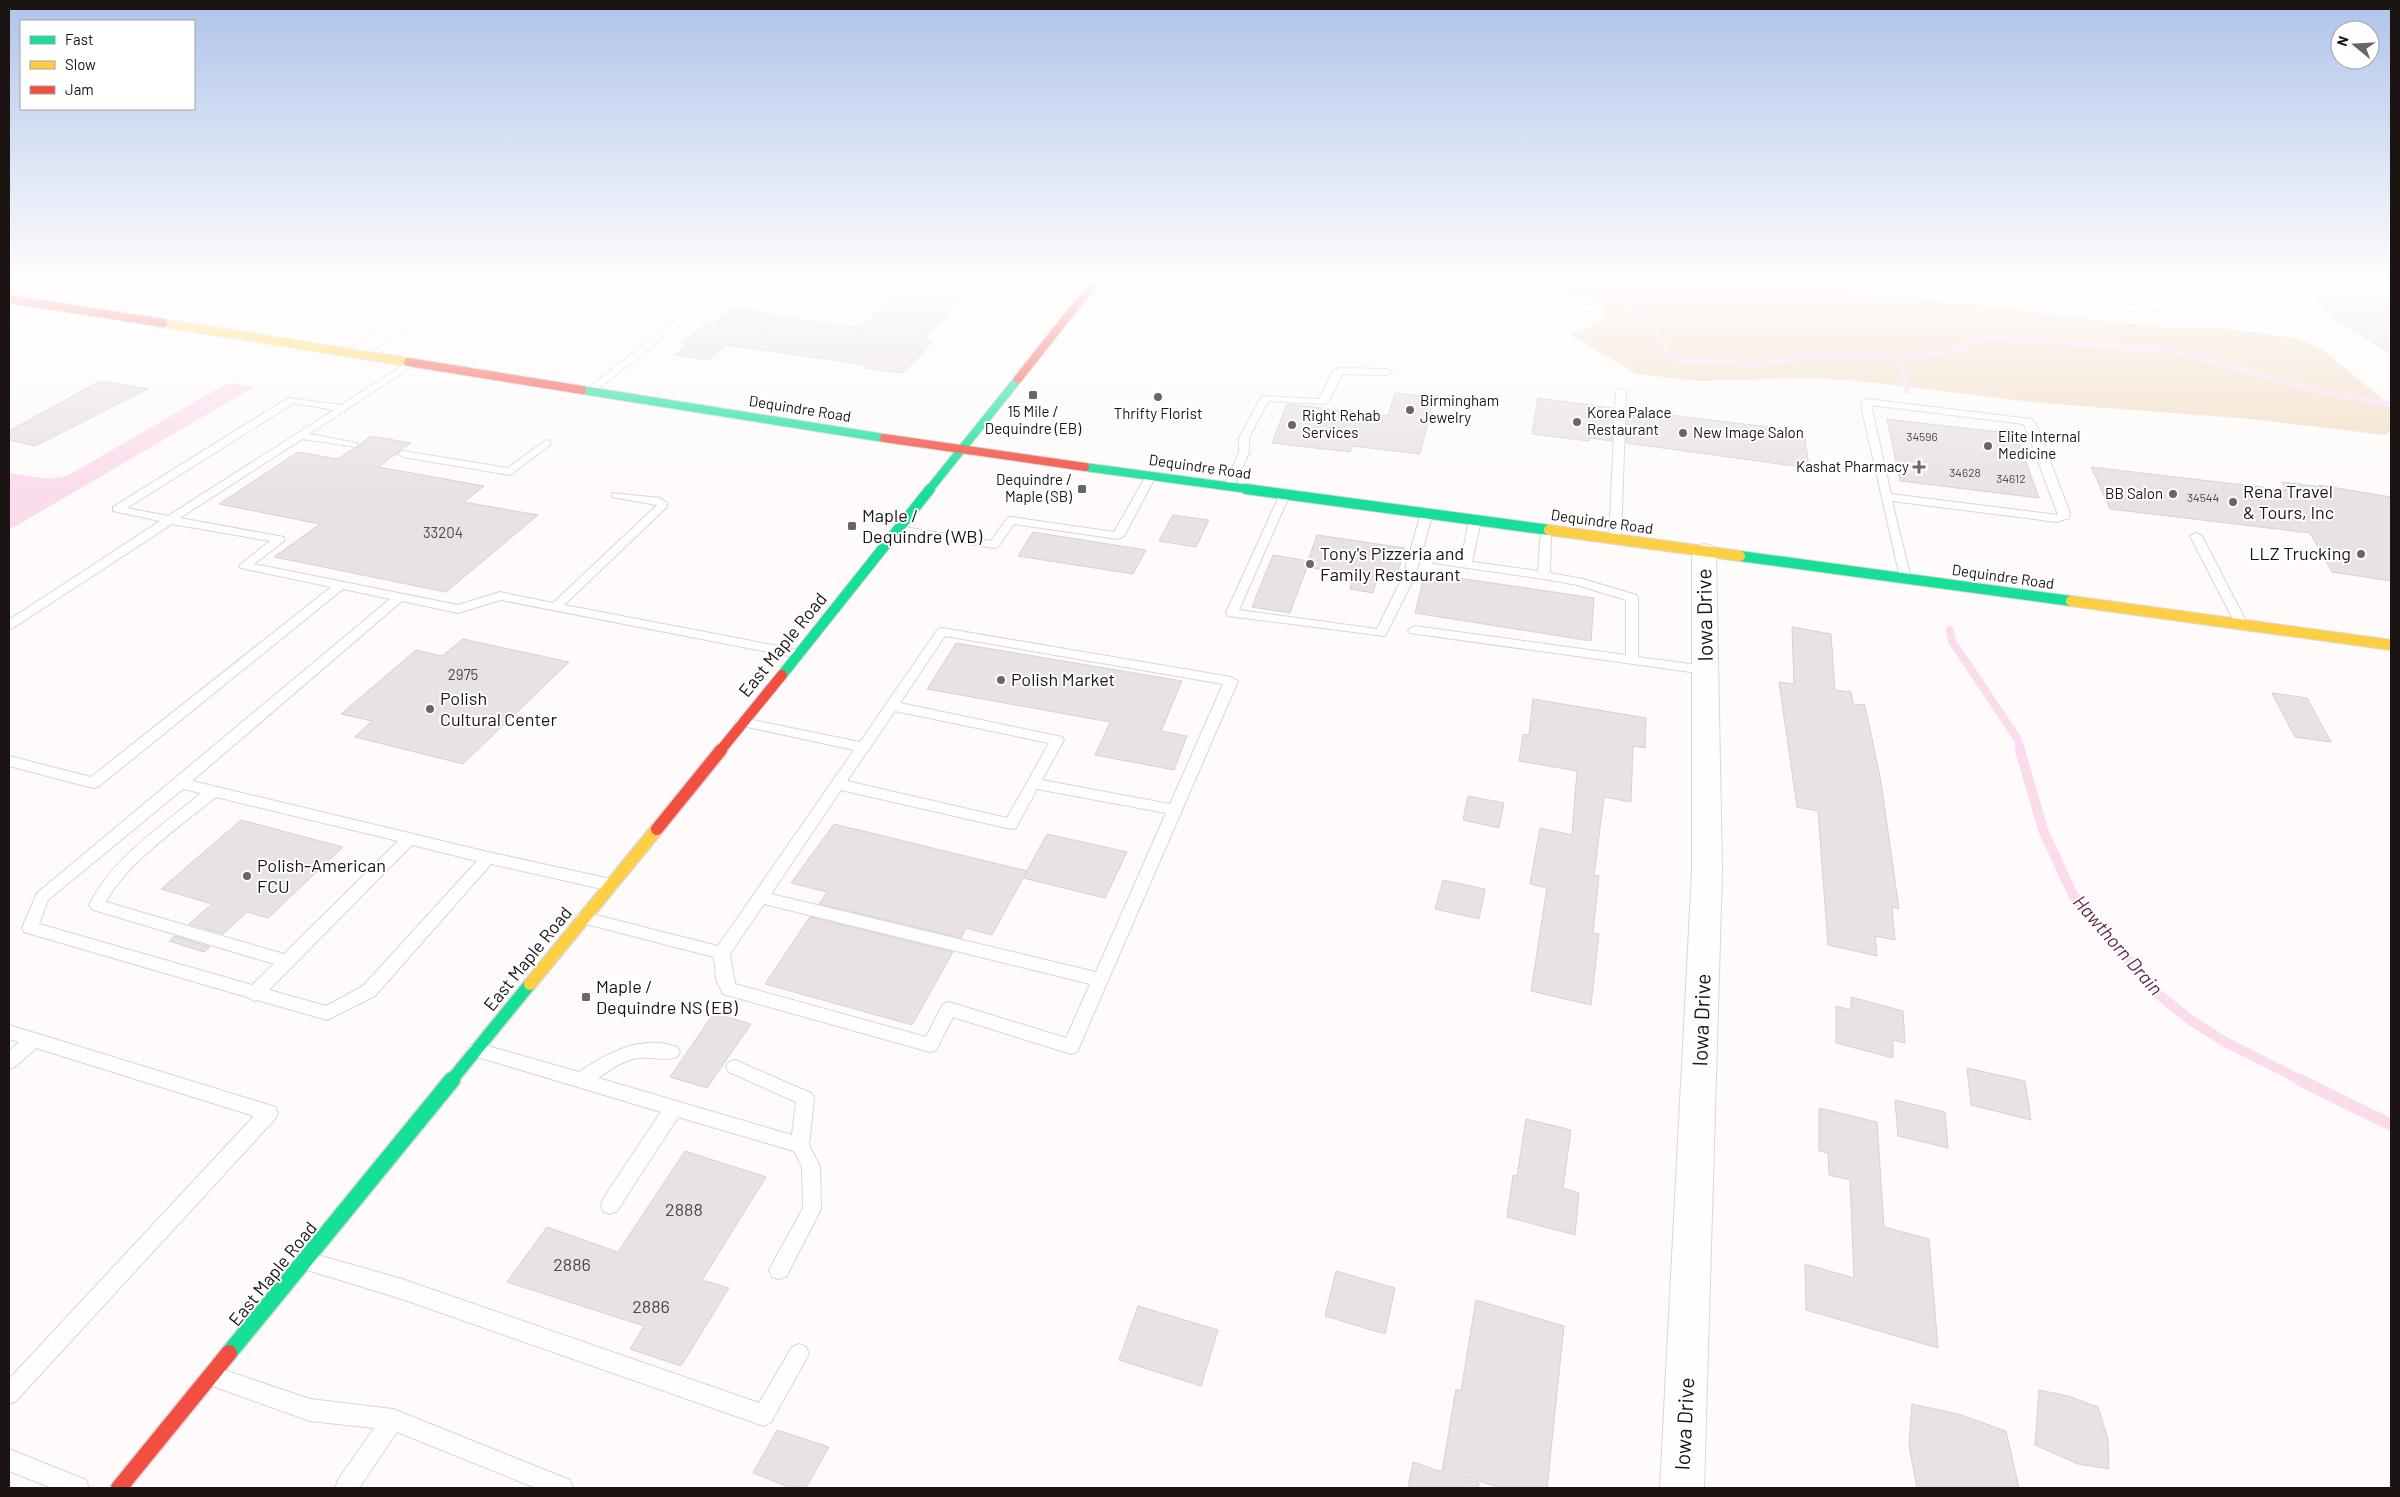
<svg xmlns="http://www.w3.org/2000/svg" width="2400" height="1497" viewBox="0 0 2400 1497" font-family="Barlow,sans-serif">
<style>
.green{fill:#f1dec5}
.water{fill:#fbdced}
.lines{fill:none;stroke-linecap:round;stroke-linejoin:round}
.stream-far3{stroke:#fbdced;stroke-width:6}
.stream-far2{stroke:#fbdced;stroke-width:8}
.stream-far1{stroke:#fbdced;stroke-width:10}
.stream{stroke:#fbdced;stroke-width:12}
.building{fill:#e9e2e3;stroke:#d7d1d2}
.lane-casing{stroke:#dbd6d5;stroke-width:2}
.street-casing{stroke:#dbd6d5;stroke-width:2}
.fast-far3-casing{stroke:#dbd6d5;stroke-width:10}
.fast-far2-casing{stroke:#dbd6d5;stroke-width:12}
.fast-far1-casing{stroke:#dbd6d5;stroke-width:15}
.fast-casing{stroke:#dbd6d5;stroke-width:19}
.slow-far2-casing{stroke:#dbd6d5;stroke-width:10}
.slow-far1-casing{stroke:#dbd6d5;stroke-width:12}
.slow-casing{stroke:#dbd6d5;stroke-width:15}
.jam-far3-casing{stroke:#dbd6d5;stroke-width:10}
.jam-far2-casing{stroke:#dbd6d5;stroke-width:12}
.jam-far1-casing{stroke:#dbd6d5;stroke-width:15}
.jam-casing{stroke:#dbd6d5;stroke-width:19}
.lane{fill:#fffefe;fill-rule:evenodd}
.street{fill:#fffefe;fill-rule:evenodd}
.fast-far3{stroke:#16e098;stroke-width:8}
.fast-far2{stroke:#16e098;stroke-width:10}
.fast-far1{stroke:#16e098;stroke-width:12}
.fast{stroke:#16e098;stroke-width:16}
.slow-far2{stroke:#ffcf43;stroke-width:8}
.slow-far1{stroke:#ffcf43;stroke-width:10}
.slow{stroke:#ffcf43;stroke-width:12}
.jam-far3{stroke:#f24e42;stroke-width:8}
.jam-far2{stroke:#f24e42;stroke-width:10}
.jam-far1{stroke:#f24e42;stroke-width:12}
.jam{stroke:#f24e42;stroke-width:16}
.poi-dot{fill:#6b6564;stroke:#fff;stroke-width:2}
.labels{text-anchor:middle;stroke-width:4;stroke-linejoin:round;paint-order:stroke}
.far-number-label{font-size:12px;fill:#4f4847}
.far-poi-label{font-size:15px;fill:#1c1413;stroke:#fff;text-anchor:start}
.far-street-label{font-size:15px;fill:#1c1413;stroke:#fff}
.number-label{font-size:15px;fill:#4f4847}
.poi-label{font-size:18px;fill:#1c1413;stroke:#fff;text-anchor:start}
.street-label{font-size:18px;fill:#1c1413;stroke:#fff}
.near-number-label{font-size:18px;fill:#4f4847}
.water-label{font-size:19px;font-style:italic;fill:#60234c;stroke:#fff}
.near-street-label{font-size:21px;fill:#1c1413;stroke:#fff}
</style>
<rect width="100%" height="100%" fill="#fefbfa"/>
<path class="green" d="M1493,283H1791L2167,328L2211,327L2299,338L2324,351L2391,406V430L2385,435L2251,419L2041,403L1859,381L1812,378L1698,381L1637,374L1569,334L1591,326L1606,316L1603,304L1547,288Z"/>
<path class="water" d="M235,383L254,387L9,530V473L50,479L67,476L224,385Z"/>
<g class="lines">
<path class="stream-far3" d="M1535,283C1567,288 1626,296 1648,320C1660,333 1661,351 1678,360L1762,364L1808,356L1913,357L1961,349L1979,338L1997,337L2179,352L2314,390L2391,405
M1901,357L1907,391"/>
<path class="stream-far2" d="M1950,630L1952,641L2017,738L2021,751"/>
<path class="stream-far1" d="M2020,750L2043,830L2073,895L2158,994L2189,1019L2225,1042L2303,1081"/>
<path class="stream" d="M2300,1080L2391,1125"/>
</g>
<path class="building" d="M907,283H977L924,339L933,341L903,373L865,368L867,365L727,345L708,360L675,355L688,345L681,344L705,324L712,325L734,307L765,312L762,314L861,328Z
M2311,288L2391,296V354L2340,321L2334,320Z
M100,381L148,389L35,446L9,440V431Z
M1395,393L1434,397L1420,454L1352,446L1350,452L1272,443L1287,404L1388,416Z
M1538,398L1613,408L1612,441L1590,438L1589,441L1532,434Z
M1627,410L1804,431L1809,468L1626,443Z
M1887,419L2016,434L2039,498L1900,481Z
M371,436L411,443L378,467L484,486L464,502L538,515L446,592L274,557L320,524L219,504L298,452L338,459L354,448H358L359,445Z
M2091,467L2286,490L2282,482L2322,487L2319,485L2391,497V581L2332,572L2310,533L2110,509Z
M1173,515L1209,520L1196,547L1159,541Z
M1033,532L1146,550L1133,574L1018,556Z
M1317,535L1405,548L1397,575L1379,572L1373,593L1350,589L1354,575L1307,567L1290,613L1252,607L1273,555L1308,561Z
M1425,573L1594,598L1591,641L1415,613Z
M1792,627L1831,634L1835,690L1851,692L1853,704L1865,705L1881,782L1899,909L1892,907L1895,940L1875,936L1877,956L1828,945L1818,811L1797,807L1779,682L1794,684Z
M463,639L569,662L463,764L355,737L372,721L341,714L416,650L442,656Z
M956,643L1182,681L1161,731L1187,736L1174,770L1095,755L1110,722L927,689Z
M2272,693L2307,698L2331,742L2295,737Z
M1533,699L1646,718L1645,748L1633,746L1631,802L1604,797L1594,875L1599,876L1593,933L1599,934L1591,1005L1531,991L1547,888L1530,884L1540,828L1572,835L1577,771L1519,761L1523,734L1529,735Z
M1468,796L1504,803L1499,828L1463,820Z
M241,820L343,847L268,918L247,912L223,934L189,924L212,904L161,889Z
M834,824L1027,871L992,935L966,928L961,938L819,904L827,892L791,883Z
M1047,834L1127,852L1105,898L1023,878Z
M1443,880L1485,889L1479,919L1435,909Z
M810,917L953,952L912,1025L765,984Z
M175,936L210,947L204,952L169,941Z
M1851,997L1903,1011L1905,1043L1893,1040V1058L1836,1043V1006L1851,1010Z
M714,1013L751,1024L707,1088L670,1077Z
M1967,1068L2025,1081L2031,1120L1971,1105Z
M1895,1100L1945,1112L1948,1148L1898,1136Z
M1819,1108L1877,1122L1884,1227L1929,1239L1938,1348L1806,1310L1805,1264L1854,1278L1850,1180L1829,1175L1828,1153L1819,1151Z
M1526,1119L1571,1130L1563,1188L1579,1193L1575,1235L1507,1217L1513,1175L1517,1176Z
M685,1151L766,1177L702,1280L729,1288L681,1366L630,1349L644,1326L507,1282L547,1227L618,1252Z
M1336,1271L1395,1288L1385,1334L1325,1316Z
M1476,1300L1564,1326L1547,1488H1501L1466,1477V1479L1479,1483L1478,1488H1408L1413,1462L1442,1472L1456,1389L1461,1391Z
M1138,1306L1218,1330L1201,1386L1119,1360Z
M2039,1390L2068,1396L2098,1407L2108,1439L2109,1469L2078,1464L2035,1445Z
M1912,1404L1958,1414L2006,1431L2019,1488H1917L1909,1445Z
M777,1430L829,1447L806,1488H791L753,1473Z"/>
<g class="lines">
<defs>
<path id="lane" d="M304,283H325L437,299L441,302L437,305L308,286Z
M688,283H732L593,393H587V389L715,289L692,286Z
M1336,283H1365L1596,306L1600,309L1596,312L1340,286Z
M1900,283H1924L2070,300L2131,305L2188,301L2210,294L2224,283H2233C2192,329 2066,305 2010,298C1974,294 1939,290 1904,286Z
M408,362L416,364L309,434L357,443V447L302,439L180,518L284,537V541L254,564L458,605L500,592L553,603L657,505L612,497V493L660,498L667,503V507L564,605L799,650L803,651L805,654L803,657L799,658L501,600L458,613L402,601L192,781L488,852L611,879L616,881L619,885L616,889L611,891L491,864L375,996L327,1020L257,1000L254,1001L247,997L24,932L22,928L37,893L390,599L343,589L98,787L93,788L9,766V756L91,777L331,587L241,568L239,566L241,564L270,541L172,524L13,628L9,629V620L160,521L113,511V507L288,398L341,405ZM294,403L334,410L168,516L127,508ZM183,789L201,793C161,827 113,857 89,905L92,909L97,911L274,964L252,985L39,924L48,900ZM216,797L398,841L284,954L106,902C124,865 183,824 216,797ZM412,845L477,861L363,986L326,1006L269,990Z
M1338,368L1387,369L1392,372L1387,375L1342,374L1331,398L1325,404L1268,401L1249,438V453L1234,486L1229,489L1225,488L1224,486L1239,453V438L1262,396L1319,399L1333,371Z
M1621,388L1626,391L1621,539L1615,542L1609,539L1616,391Z
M1867,399L2031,419L2036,424L2070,513L2069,518L2057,522L1892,501L1911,579L1905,583L1901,582L1861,405L1863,400ZM1871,405L2024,424L2058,515L1891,494Z
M546,440L550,441V445L510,475L403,457L398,454L403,451L508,468Z
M1151,473L1156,476L1124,536L1118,539L1014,524L998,547L994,548L898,532L892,529L898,526L991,541L1007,518L1011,517L1114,532L1146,476Z
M1285,491L1290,494L1239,610L1377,629L1403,576L1421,513L1423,511H1431L1433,513L1415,576L1385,636L1228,616L1226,613L1280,494Z
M1475,517L1481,520L1472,562L1538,571L1541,530L1547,527L1551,528L1550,573L1583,579L1636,595L1638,598V657L1705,666L1711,670L1710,673L1705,674L1410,633L1408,630L1414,626L1626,655V600L1577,585L1544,579L1434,563L1432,561L1438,557L1461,561L1469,520Z
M2196,533L2202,536L2248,625L2246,628H2238L2236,625L2190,536Z
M942,628L1231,677L1238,681L1077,1052L1071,1054L953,1017L936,1050L930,1052L723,994L716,979L714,957L578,922L576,918L578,914L584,912L718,946L854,750L743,726L738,725L736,722L738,719L743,718L860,742L938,629ZM945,636L1223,684L1170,804L1042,780L1064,740L1062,737L900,703ZM895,711L1049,743L1007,818L847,781ZM1037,789L1166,813L1096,972L771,894L841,790L1011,829L1016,828ZM764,904L1090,984L1066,1038L949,1002L943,1004L926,1037L735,984L730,954Z
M9,1025L269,1105L275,1107L278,1113L275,1119L16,1401L9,1404V1379L254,1116L36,1048L15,1067L9,1069V1051L19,1042L9,1039Z
M477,1043L579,1072C608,1053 641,1034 677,1047L680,1052L677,1057C663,1062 647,1055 633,1059C620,1062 609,1071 598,1078L792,1135L796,1102L729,1072L726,1067L729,1062L735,1060L811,1093L814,1098L809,1145L820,1167L821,1209L786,1277L779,1279L772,1277L769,1270L803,1208L802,1167L794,1151L678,1117L617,1211L610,1214L603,1211L601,1205L603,1199L661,1112L471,1055L468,1050L471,1045Z
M307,1252L402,1279L759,1403L792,1347L799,1344L806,1347L809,1354L771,1422L764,1426L402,1299L307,1270L300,1268L297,1261L300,1254Z
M215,1367L310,1399L393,1409L570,1480L573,1488H536L397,1432L359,1488H335L338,1480L374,1428L310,1421L215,1387L208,1384L205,1377L208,1370Z
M9,1449L86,1480L89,1488H52L9,1471Z"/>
<path id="street" d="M63,283H86L83,287L41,307H29L26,303L29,299Z
M456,283H477L361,358H347L345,354L347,350Z
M1704,544L1712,546L1716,551L1722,871L1704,1488H1660L1692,871V551L1696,546Z"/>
<path id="fast-far3" d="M582,390L884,438
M1085,467L1255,490
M929,490L1018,379"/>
<path id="fast-far2" d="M1246,489L1549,530
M1740,556L2071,601
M782,675L930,489"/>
<path id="fast-far1" d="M451,1081L530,984"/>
<path id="fast" d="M229,1353L452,1080"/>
<path id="slow-far2" d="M163,323L408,362"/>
<path id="slow-far1" d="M1549,530L1740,556
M2071,601L2391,645"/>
<path id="slow" d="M530,984L657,829"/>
<path id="jam-far3" d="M9,299L163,323
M408,362L582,390
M1018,379L1094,283
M884,438L1085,467"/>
<path id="jam-far2" d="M720,751L782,675"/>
<path id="jam-far1" d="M657,829L721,750"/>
<path id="jam" d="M119,1488L229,1353"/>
</defs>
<use href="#lane" class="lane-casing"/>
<use href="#street" class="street-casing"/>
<use href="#fast-far3" class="fast-far3-casing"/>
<use href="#fast-far2" class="fast-far2-casing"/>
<use href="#fast-far1" class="fast-far1-casing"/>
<use href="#fast" class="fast-casing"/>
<use href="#slow-far2" class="slow-far2-casing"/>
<use href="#slow-far1" class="slow-far1-casing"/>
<use href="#slow" class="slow-casing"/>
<use href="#jam-far3" class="jam-far3-casing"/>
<use href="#jam-far2" class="jam-far2-casing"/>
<use href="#jam-far1" class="jam-far1-casing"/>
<use href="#jam" class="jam-casing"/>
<use href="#lane" class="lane"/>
<use href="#street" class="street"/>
<use href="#fast-far3" class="fast-far3"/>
<use href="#fast-far2" class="fast-far2"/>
<use href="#fast-far1" class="fast-far1"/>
<use href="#fast" class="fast"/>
<use href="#slow-far2" class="slow-far2"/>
<use href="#slow-far1" class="slow-far1"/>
<use href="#slow" class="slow"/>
<use href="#jam-far3" class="jam-far3"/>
<use href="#jam-far2" class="jam-far2"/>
<use href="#jam-far1" class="jam-far1"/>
<use href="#jam" class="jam"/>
</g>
<linearGradient id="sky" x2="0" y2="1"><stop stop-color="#afc4ea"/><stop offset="0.57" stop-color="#fffdfd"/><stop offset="1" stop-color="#fffdfd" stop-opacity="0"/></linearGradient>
<rect width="2400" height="493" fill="url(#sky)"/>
<g class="poi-dot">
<rect x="1028" y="390" width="10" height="10" rx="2.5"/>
<circle cx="1158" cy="397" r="5"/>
<circle cx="1410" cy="410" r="5"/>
<circle cx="1577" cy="422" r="5"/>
<circle cx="1292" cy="425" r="5"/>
<circle cx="1683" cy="433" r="5"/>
<circle cx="1988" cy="446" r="5"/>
<path d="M1916.5 459.5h5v5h5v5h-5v5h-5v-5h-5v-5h5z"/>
<rect x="1077" y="484" width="10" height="10" rx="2.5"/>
<circle cx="2173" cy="494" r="5"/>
<circle cx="2233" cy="502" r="5"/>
<rect x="847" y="521" width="10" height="10" rx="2.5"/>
<circle cx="2361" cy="554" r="5"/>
<circle cx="1310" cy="564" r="5"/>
<circle cx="1001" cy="680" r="5"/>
<circle cx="430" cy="709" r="5"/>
<circle cx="247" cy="876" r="5"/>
<rect x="581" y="992" width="10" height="10" rx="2.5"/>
</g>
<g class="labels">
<g class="far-number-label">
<text x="1922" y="441">34596</text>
<text x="1965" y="477">34628</text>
<text x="2011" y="483">34612</text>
<text x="2203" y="502">34544</text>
</g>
<g class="far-poi-label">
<text x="1420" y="406">Birmingham<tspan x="1420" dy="17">Jewelry</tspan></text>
<text x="1033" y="417" text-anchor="middle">15 Mile /<tspan x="1033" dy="17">Dequindre (EB)</tspan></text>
<text x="1587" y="418">Korea Palace<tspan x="1587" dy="17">Restaurant</tspan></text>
<text x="1158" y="419" text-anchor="middle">Thrifty Florist</text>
<text x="1302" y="421">Right Rehab<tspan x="1302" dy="17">Services</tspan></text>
<text x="1693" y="438">New Image Salon</text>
<text x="1998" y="442">Elite Internal<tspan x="1998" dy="17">Medicine</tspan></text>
<text x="1909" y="472" text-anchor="end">Kashat Pharmacy</text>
<text x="1072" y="485" text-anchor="end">Dequindre /<tspan x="1072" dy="17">Maple (SB)</tspan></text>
<text x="2163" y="499" text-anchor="end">BB Salon</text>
</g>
<g class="far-street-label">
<text transform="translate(800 409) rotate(9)" y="5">Dequindre Road</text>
<text transform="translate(1200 467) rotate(8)" y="5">Dequindre Road</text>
<text transform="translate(1602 522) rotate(8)" y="5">Dequindre Road</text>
<text transform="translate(2003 577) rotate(8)" y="5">Dequindre Road</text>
</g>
<g class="number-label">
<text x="443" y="538">33204</text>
<text x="463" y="680">2975</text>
</g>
<g class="poi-label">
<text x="2243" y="498">Rena Travel<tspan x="2243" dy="21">&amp; Tours, Inc</tspan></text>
<text x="862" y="522">Maple /<tspan x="862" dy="21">Dequindre (WB)</tspan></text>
<text x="1320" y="560">Tony's Pizzeria and<tspan x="1320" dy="21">Family Restaurant</tspan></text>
<text x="2351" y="560" text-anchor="end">LLZ Trucking</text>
<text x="1011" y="686">Polish Market</text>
<text x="440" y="705">Polish<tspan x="440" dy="21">Cultural Center</tspan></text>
<text x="257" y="872">Polish-American<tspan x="257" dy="21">FCU</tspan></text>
<text x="596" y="993">Maple /<tspan x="596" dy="21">Dequindre NS (EB)</tspan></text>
</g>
<g class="street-label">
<text transform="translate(783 645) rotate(-51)" y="6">East Maple Road</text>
<text transform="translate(528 959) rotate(-51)" y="6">East Maple Road</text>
<text transform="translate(273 1274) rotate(-51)" y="6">East Maple Road</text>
</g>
<g class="near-number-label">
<text x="684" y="1216">2888</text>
<text x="572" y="1271">2886</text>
<text x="651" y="1313">2886</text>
</g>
<g class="water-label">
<text transform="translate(2118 945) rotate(49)" y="7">Hawthorn Drain</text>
</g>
<g class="near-street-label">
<text transform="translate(1705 615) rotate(-91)" y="7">Iowa Drive</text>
<text transform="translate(1702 1020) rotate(-88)" y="7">Iowa Drive</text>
<text transform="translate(1685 1424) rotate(-87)" y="7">Iowa Drive</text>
</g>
</g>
<rect width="2400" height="1497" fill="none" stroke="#1c1413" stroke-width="20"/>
<rect x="20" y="20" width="175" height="90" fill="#ffffff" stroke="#a4a1a1"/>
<rect x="30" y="36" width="25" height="8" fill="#16e098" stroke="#a4a1a1"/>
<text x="65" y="45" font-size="15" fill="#1c1413">Fast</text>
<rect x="30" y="61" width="25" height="8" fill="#ffcf43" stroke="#a4a1a1"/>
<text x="65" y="70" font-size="15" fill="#1c1413">Slow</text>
<rect x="30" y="86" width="25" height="8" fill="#f24e42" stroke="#a4a1a1"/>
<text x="65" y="95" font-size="15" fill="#1c1413">Jam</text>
<g transform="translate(2355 45) rotate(288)"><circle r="24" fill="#ffffff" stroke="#a4a1a1"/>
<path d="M0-4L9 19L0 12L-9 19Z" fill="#6b6564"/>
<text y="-8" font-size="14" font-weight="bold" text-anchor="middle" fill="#1c1413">N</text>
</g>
</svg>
